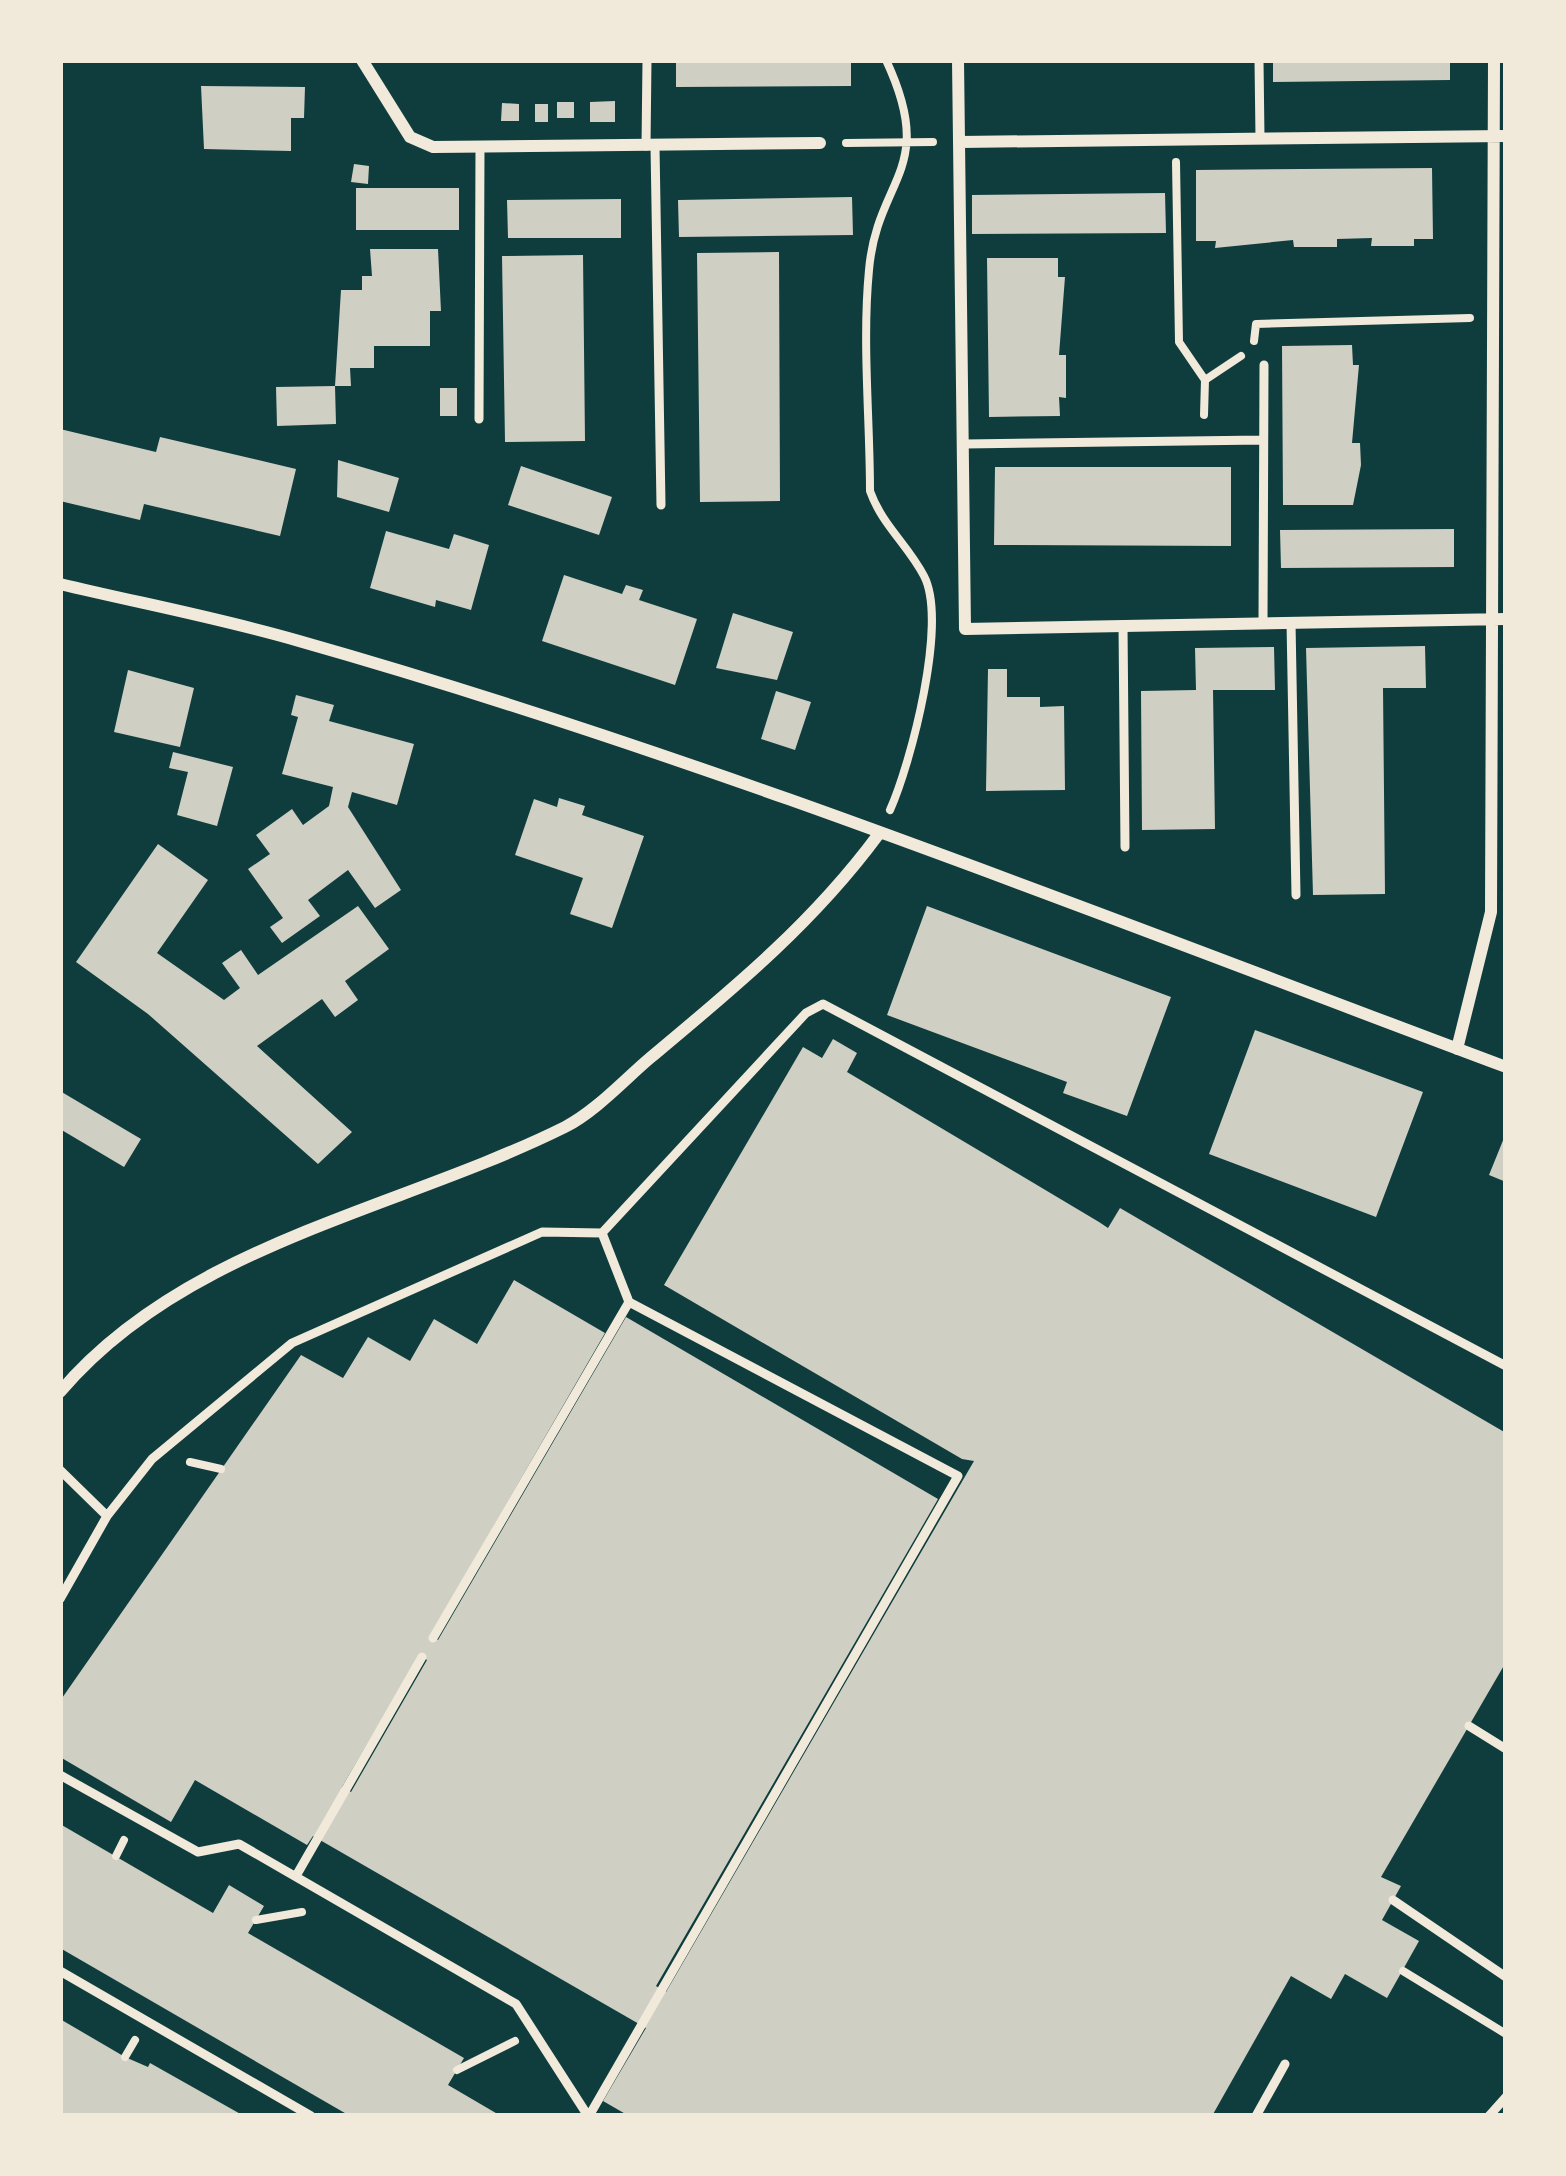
<svg xmlns="http://www.w3.org/2000/svg" width="1566" height="2176" viewBox="0 0 1566 2176" font-family="Figtree,sans-serif">
<style>
.building{fill:#cfcfc3;fill-rule:evenodd}
.lines{fill:none;stroke-linecap:round;stroke-linejoin:round}
.path{stroke:#f1e9da;stroke-width:8}
.service{stroke:#f1e9da;stroke-width:9}
.minor{stroke:#f1e9da;stroke-width:12}
</style>
<rect width="100%" height="100%" fill="#0f3d3e"/>
<path class="building" d="M676,60H851V86L676,87Z
M1273,60H1450V80L1273,82Z
M201,86L305,87L304,118H291V151L204,149Z
M615,101V122H590V102Z
M557,102H574V118H557Z
M502,103L519,104V121H501Z
M535,104H548V122H535Z
M354,164L369,166L368,184L351,182Z
M1432,168L1433,239H1414V246H1371L1372,238L1337,239V247H1294L1293,240L1215,248L1216,241H1196V170Z
M356,188H459V230H356Z
M1165,193L1166,233L972,234V195Z
M852,197L853,235L679,237L678,200Z
M621,199V238H508L507,200Z
M370,249H438L441,311H430V346H374V368H350L351,386H335L336,424L277,426L276,387L335,386L341,290H362V276H372Z
M779,252L780,501L700,502L697,253Z
M583,255L585,441L505,442L502,256Z
M987,258H1058V277H1065L1059,355H1066V398L1059,397L1060,416L989,417Z
M1352,345L1353,365H1359L1352,443H1360L1361,465L1353,505H1283L1282,346Z
M440,388H457V416H440Z
M60,429L156,452L160,437L296,469L280,536L144,504L140,520L60,501Z
M338,460L399,478L389,512L337,497Z
M521,466L612,497L599,535L508,505Z
M995,467H1231V546L994,545Z
M1454,529V567L1281,568L1280,530Z
M386,531L449,549L454,534L489,545L471,610L436,600L435,607L370,588Z
M564,575L622,594L626,585L643,590L639,600L697,619L675,685L542,641Z
M733,613L793,632L777,680L716,668Z
M1425,646L1426,688H1383L1385,894L1313,895L1306,648Z
M1274,647L1275,690H1213L1215,829L1142,830L1141,691L1196,690L1195,648Z
M988,669H1007V697H1040V707L1064,706L1065,790L986,791Z
M128,670L194,688L180,747L114,732Z
M776,691L811,702L795,750L761,739Z
M296,695L334,705L329,721L414,744L397,805L352,792L348,807L401,890L375,908L348,870L308,900L320,916L282,943L270,927L283,918L248,869L270,854L256,835L292,809L303,825L329,806L333,787L282,774L298,717L291,715Z
M173,752L233,767L217,826L177,815L188,772L169,768Z
M559,798L585,806L582,815L644,836L612,928L570,914L583,878L515,855L534,799L557,807Z
M158,844L208,880L157,953L224,1000L240,988L222,963L241,950L258,975L358,906L389,949L345,981L358,1000L335,1017L322,999L257,1046L352,1132L318,1164L148,1014L76,962Z
M927,906L1171,997L1127,1116L1063,1093L1067,1082L887,1015Z
M1255,1030L1423,1092L1376,1217L1209,1154Z
M833,1039L857,1053L847,1072L1099,1222L1108,1228L1120,1208L1506,1433V1662L1381,1877L1401,1886L1382,1920L1419,1941L1387,1998L1345,1974L1331,1999L1291,1976L1212,2116H629L603,2101L646,2028L313,1836L307,1845L195,1780L171,1822L60,1757V1701L301,1355L343,1378L368,1337L410,1361L434,1319L477,1344L514,1280L605,1333L430,1636L438,1640L626,1317L938,1499L656,1986L666,1992L974,1461L962,1459L664,1285L803,1047L822,1058ZM419,1655L427,1660L351,1792L342,1787Z
M60,1091L141,1139L124,1167L60,1129Z
M1506,1133V1182L1489,1175Z
M60,1824L213,1913L229,1885L264,1906L248,1933L464,2058L448,2085L501,2116H350L60,1948Z
M60,2019L125,2057L148,2067L150,2063L244,2116H60Z"/>
<g class="lines">
<path class="path" d="M886,60C938,171 877,177 869,270C862,342 870,419 870,491C882,525 908,545 924,576C948,622 911,763 890,810
M846,143L933,142
M1176,162L1179,342L1205,380L1204,415
M1254,341L1256,324L1470,318
M1205,380L1241,356
M190,1462L221,1469
M116,1856L124,1840
M256,1920L302,1912
M1403,1971L1506,2034
M125,2057L135,2040
M457,2070L515,2041"/>
<path class="service" d="M1259,60L1260,138
M646,146L647,60
M655,146L661,505
M479,419L480,147
M965,444L1263,440
M1291,622L1296,895
M1263,623L1264,365
M1123,625L1125,847
M60,1470L107,1516
M60,1599L107,1516L152,1459L292,1343L542,1232L602,1233L806,1013L823,1004L1506,1366
M433,1638L629,1302
M1469,1726L1506,1749
M60,1775L198,1852L239,1844L516,2004L588,2116
M296,1876L422,1657
M1393,1900L1506,1977
M60,1971L311,2116
M589,2116L958,1476L629,1302L602,1233
M1256,2116L1285,2064
M1489,2116L1506,2097"/>
<path class="minor" d="M362,60L410,137L433,147L820,143
M958,60L965,629L1506,619
M960,142L1506,136
M60,584C139,603 220,618 299,641C705,756 1110,919 1506,1067
M1457,1049L1491,912L1494,60
M60,1392C185,1244 398,1210 565,1127C596,1111 624,1080 650,1058C734,988 813,923 878,835"/>
</g>
<rect width="1566" height="2176" fill="none" stroke="#f1e9da" stroke-width="126"/>
</svg>
